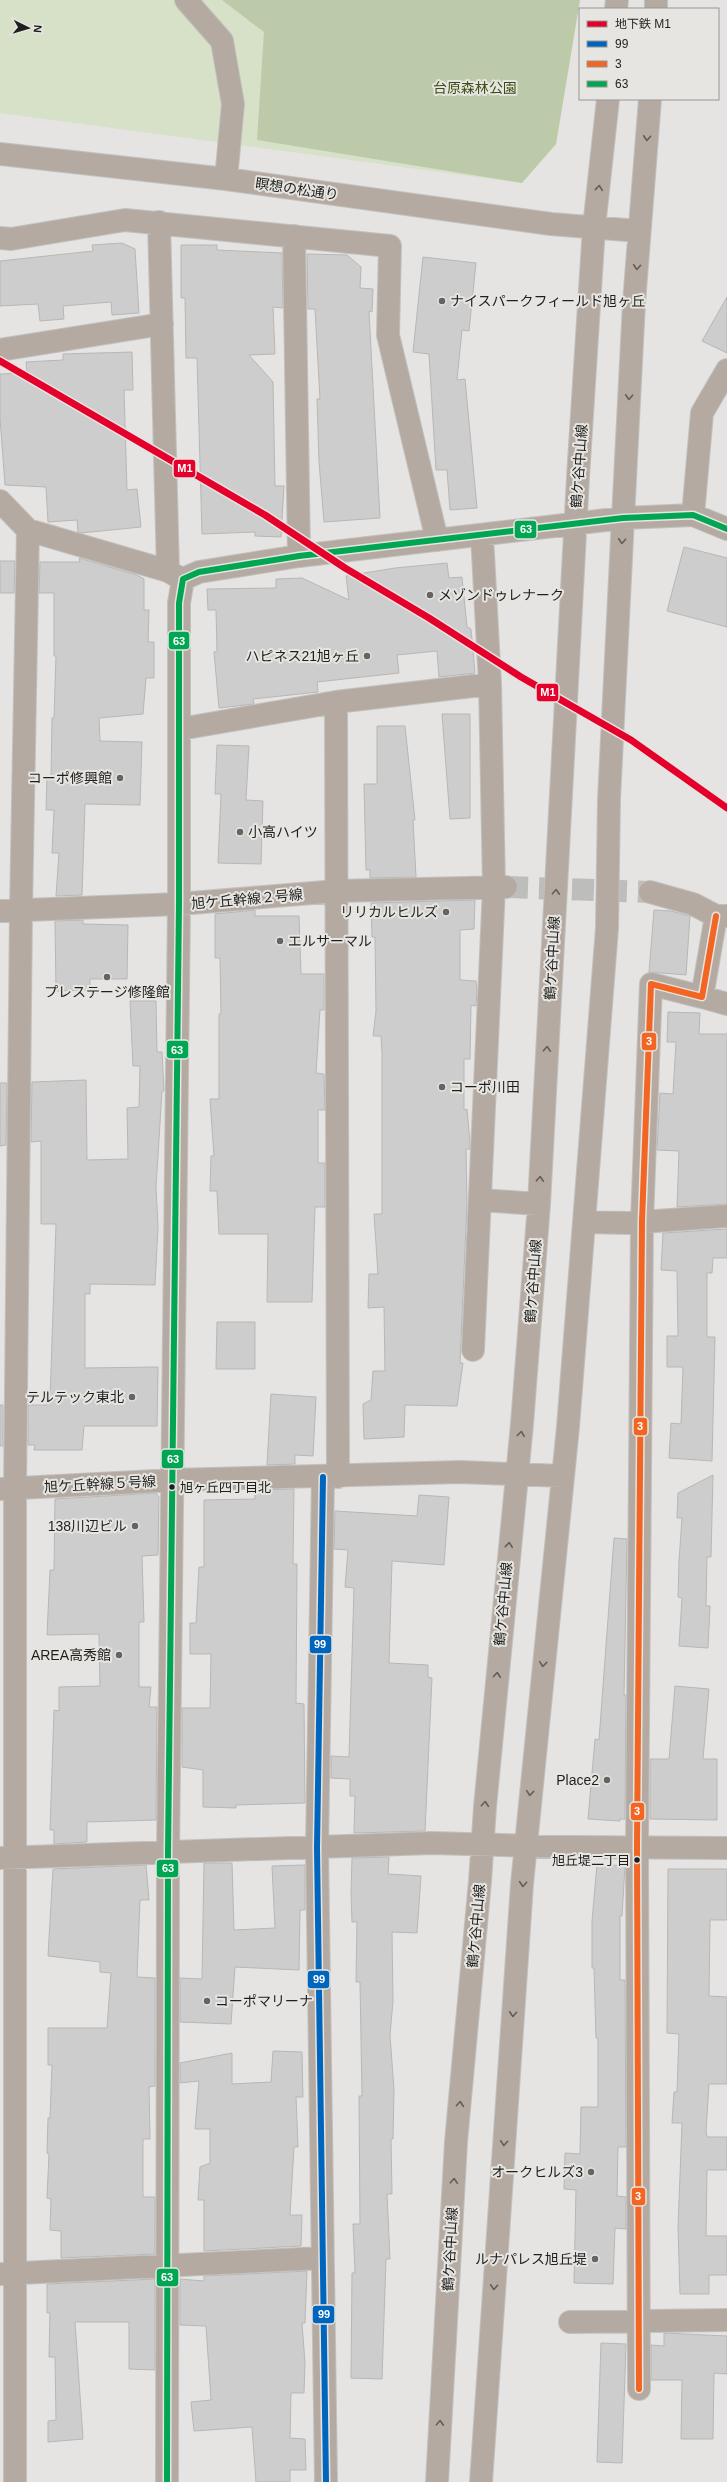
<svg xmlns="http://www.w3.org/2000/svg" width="727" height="2482" viewBox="0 0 727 2482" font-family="Arial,'Noto Sans JP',sans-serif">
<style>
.green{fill:#d6e1c7}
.forest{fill:#bccaaa}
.building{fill:#cdcdcd;stroke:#b7b7b7}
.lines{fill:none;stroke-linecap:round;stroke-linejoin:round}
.minor-tunnel{stroke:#bdbdbb;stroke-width:22;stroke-dasharray:22 11;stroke-linecap:butt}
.minor-casing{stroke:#c1c1bf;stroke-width:24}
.minor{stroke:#b5aaa2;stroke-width:22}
.bus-1-casing{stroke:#e6e5e1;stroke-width:9}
.bus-2-casing{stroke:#e6e5e1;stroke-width:9}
.bus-3-casing{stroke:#e6e5e1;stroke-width:9}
.bus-1{stroke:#0065bd;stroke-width:6}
.bus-2{stroke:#f26522;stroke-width:6}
.bus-3{stroke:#00a651;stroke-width:6}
.metro-1-casing{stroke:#e6e5e1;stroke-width:10}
.metro-1{stroke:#e4002b;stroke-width:7}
.oneway{stroke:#625e59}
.poi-dot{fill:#646462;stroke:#e6e5e1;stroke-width:1.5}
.bus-dot{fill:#1f1f1d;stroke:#e6e5e1;stroke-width:1.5}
.labels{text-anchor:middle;stroke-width:4;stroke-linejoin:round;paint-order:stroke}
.bus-label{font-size:13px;fill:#1f1f1d;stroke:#e6e5e1;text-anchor:start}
.park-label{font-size:14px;fill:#374e0f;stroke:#e6e5e1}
.street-label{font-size:14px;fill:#1f1f1d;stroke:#e6e5e1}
.poi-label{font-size:14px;fill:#1f1f1d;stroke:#e6e5e1;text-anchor:end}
.line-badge{stroke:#e6e5e1;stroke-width:1.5}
.badge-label{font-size:11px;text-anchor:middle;font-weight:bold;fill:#fff}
</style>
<rect width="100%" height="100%" fill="#e5e4e2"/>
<path class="green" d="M0,0H580L556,144L522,183L0,113Z"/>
<path class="forest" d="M222,0H580L556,144L522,183L257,140L264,32Z"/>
<path class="building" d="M122,243L135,249L139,313L112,315L111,302L63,306L64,319L40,321L38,304L0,306V261L93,251L92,245Z
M181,245H217V250L282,253L283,308L273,307L275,354L249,355L273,382L275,486H284L281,537L255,536V532L202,534L197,358H186L185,298H181Z
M307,254L347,255L361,267L360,288L373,289L372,312L369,311L380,518L324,522L319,462L317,399H320L315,309H308Z
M423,257L476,263L469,331L462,330L457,380L465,379L477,508L450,510L447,470H436L429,354L413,352Z
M727,297V353L702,341Z
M132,352L133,390H124L127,490L137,489L141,527L81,533L78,532L77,520L48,522L46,487L5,485L0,418V374L27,373L26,362L63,360V354Z
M684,547L727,558V627L667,611Z
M79,558L137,575L144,579V610H149L148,642H154V678H146L143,714L99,718L100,741L142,742L140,805L85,804L82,895L56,896L59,853H52L54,810H46L47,777H51L52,718H54L56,656H54V593H39L40,562H80Z
M0,561H15L14,593H0Z
M447,563L449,578L462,577L467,627L471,629L475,673L439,677L437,651L397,655L399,673L317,682L318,692L253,699L254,704L219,708L214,652L217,651L216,610H208L207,589L276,588V579L302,578L349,600L346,576L395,568Z
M442,714H470V818L450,819Z
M377,726H405L415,820H413L416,877L370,878V870H366L364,784H377Z
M217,745L249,746L246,800L263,801L261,864L218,863L221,794H215Z
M475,900L474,929L460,930V980L476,981L477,992L476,1006L471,1005L470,1059H464V1110L467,1109L470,1143V1149H466L467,1204L460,1363H463L457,1406L405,1405L404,1437L364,1439L363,1404L371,1400L373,1371H385L384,1307L368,1308L369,1274H378L374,1214H382V1053L381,1036H373L376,1011L375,937H372L371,903Z
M255,910V916H299L301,974H324V1010H320L316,1073L324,1074L325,1110H318V1163H325V1207H315L312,1302H267L268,1234H219L217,1191H210L211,1156H214L210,1099H219V1014H221L220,958H215V914Z
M654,910L671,911L690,916L686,975L649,972Z
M83,920V924L128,925L127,979H90V990L56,991L55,921Z
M130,1001H156L157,1052H162L164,1091H162L156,1187L158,1227L155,1285L90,1284V1294H85V1368L158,1367L157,1426H84L82,1450H34L35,1445H28V1405H47V1400H50L56,1224H41V1141L31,1142L32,1082L86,1080L87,1160L128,1159L127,1108L139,1107L140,1066H133Z
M668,1012L700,1013L699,1034H727V1204L677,1207L679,1151L657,1150L660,1093L673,1094L676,1042H667Z
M0,1083H7L6,1145L0,1146Z
M727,1229V1258H713L712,1273H707V1337H715L712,1461L669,1458L671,1423L681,1424L683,1367H667V1336H678L677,1271L661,1270L663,1233Z
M217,1322H255V1369H216Z
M271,1394L316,1397L313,1456L295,1455V1464L267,1465Z
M0,1405H3V1446H0Z
M713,1475L711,1557H707L706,1606H710L708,1648L679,1646L682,1598L678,1597L679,1561L682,1518H677L678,1493Z
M294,1489L293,1564H297L296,1703L304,1704L305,1803L236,1805V1808L203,1807V1770L182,1767V1708H210L211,1654H190V1623H196L199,1567H204V1500L255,1499V1490Z
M156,1493L159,1497L158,1555L142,1556L144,1622H139V1687H151L149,1707H157L156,1820L87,1822V1842L54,1844V1830H50L54,1710L59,1711V1687L100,1686L99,1634L47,1635L50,1570H54L55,1499Z
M419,1495L449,1497L444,1565L392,1561L389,1663L428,1665V1677L432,1678L425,1831L354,1833L355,1796H350V1779L331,1778V1756L349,1757L354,1588L345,1587L348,1550L334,1549L335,1511L417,1516Z
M614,1538L627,1539L624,1695H626L625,1819H620V1821L588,1819L595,1739L599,1740Z
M675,1686L709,1689L703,1759H717V1820L650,1819V1759H669Z
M389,1857L388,1874L421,1876L417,1933L392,1932L393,2001L390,2035L394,2090L393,2139H391L392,2194H387L390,2259H386L382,2379L351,2378L352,2273H355L353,2224H360L359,2096H362L360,1982H356L357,1922H352L351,1894L352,1858Z
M204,1863H232L234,1930L275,1928L272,1866L305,1865V1910H300L299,1970L235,1967L231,2024L180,2022V1978L202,1979Z
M597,1864L625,1866L622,1916H620V1980H625L626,2147H618L617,2196L626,2197V2229L615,2228L613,2284L574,2283L576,2190L564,2189L565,2153L580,2154L581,2107H598V2038H596L594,1968H592V1921Z
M146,1865L149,1900H140L137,1977L155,1978V2086L149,2087L150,2139H143V2197H155V2254L61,2258V2231L50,2230L51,2199L47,2198L49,2154L47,2153L48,2118H50L52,2065H48V2028H107L111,1973L100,1972V1962L48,1956L53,1869Z
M668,1869H727V1920H710L709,1996L727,1997V2084H709L706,2131L707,2137H727V2170H707L706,2236H727V2275H709V2294H680L678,2228L682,2123H672L674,2092H677L679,2034L667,2033Z
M273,2051L302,2052L303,2097H296L298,2147H294L290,2215H302L301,2246L204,2251V2200H198L200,2167L210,2163V2129H195L199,2081L180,2083V2063L232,2053V2084L271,2082Z
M307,2271L305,2323H302L305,2363L304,2393H291L290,2438L305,2439L306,2470H290V2482H256L252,2427L194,2431L191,2402L211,2400L206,2326L180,2325V2279L204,2281V2276Z
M155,2279V2370L129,2369V2322H75L83,2439L48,2442V2421L56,2420L55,2357H49L50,2313H47V2284Z
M664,2333L727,2336V2374L714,2373L713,2439H681L682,2380H651V2345L664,2346Z
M601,2343L626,2344L622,2463L597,2462Z"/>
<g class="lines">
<path class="minor-tunnel" d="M506,887L650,892"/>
<defs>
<path id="minor" d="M186,0L222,41L233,104L226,179
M616,9L617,0
M656,9V0
M0,154L226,179L551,224L639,231
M159,222L168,571
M294,236L299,556
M0,238L11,239L125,220L390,246L388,335L437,540
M0,350L162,324
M0,501L28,530L168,571L180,578
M693,515L702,413L727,370
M336,702L338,1477
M180,729L336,702L490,684
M650,892L693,904L716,916H727
M0,911L179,904L337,891L506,887
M702,997L727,1004
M481,1200L539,1204
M585,1222L628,1223L727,1216
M473,1350L494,887L490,684L482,535
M323,1477L317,1848L326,2482
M0,1489L174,1480L460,1472L563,1476
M0,1858L432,1843L574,1847L727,1848
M0,2274L321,2258
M570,2322L727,2320
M639,2389L637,1847L642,1221L651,984L702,997L716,916
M15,2482V1489L21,910L28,530
M167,2482L168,1853L179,904V603L183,579L199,572L299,556L623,518L693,515L727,529
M437,2482L456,2142L480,1881L485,1807L522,1424L539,1204L578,477L594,227L608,99
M481,2482L522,1884L568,1427L607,928L609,799L623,518L634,303L650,99"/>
</defs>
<use href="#minor" class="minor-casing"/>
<use href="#minor" class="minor"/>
<defs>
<path id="bus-1" d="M323,1477L317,1848L326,2482"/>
<path id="bus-2" d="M639,2389L637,1847L642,1221L651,984L702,997L716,916"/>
<path id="bus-3" d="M167,2482L168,1853L179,904V603L183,579L199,572L299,556L623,518L693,515L727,529"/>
</defs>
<use href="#bus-1" class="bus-1-casing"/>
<use href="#bus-2" class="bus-2-casing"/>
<use href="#bus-3" class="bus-3-casing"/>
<use href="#bus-1" class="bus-1"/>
<use href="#bus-2" class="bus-2"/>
<use href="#bus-3" class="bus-3"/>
<defs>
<path id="metro-1" d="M0,361L265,515L345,568L429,618L521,677L631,740L727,808"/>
</defs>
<use href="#metro-1" class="metro-1-casing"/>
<use href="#metro-1" class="metro-1"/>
</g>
<defs><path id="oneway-chevron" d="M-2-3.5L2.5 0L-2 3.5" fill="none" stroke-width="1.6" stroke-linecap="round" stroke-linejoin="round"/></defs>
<g class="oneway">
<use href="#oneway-chevron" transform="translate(647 138) rotate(94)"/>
<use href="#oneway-chevron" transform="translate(599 188) rotate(-84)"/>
<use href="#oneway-chevron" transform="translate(637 267) rotate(94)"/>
<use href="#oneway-chevron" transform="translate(629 397) rotate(93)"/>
<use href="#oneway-chevron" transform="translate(622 541) rotate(93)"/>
<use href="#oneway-chevron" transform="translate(556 892) rotate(-87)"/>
<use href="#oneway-chevron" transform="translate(547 1049) rotate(-87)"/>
<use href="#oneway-chevron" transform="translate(540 1179) rotate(-87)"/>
<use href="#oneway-chevron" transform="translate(521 1434) rotate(-83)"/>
<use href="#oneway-chevron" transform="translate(509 1545) rotate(-84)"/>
<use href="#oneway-chevron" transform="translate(543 1664) rotate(96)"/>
<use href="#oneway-chevron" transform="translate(497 1675) rotate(-85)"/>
<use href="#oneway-chevron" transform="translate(530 1793) rotate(96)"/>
<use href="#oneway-chevron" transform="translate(485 1804) rotate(-85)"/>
<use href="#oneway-chevron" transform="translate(523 1884) rotate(95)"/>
<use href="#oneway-chevron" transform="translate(513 2014) rotate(94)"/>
<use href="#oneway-chevron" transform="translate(460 2104) rotate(-85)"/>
<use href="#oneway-chevron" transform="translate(504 2143) rotate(94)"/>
<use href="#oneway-chevron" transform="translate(454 2181) rotate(-87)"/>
<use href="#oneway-chevron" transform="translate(494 2287) rotate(94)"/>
<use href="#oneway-chevron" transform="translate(440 2423) rotate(-87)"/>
</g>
<g class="poi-dot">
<circle cx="442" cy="301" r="4"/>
<circle cx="430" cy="595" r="4"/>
<circle cx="367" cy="656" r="4"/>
<circle cx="120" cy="778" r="4"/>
<circle cx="240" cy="832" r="4"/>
<circle cx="446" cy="912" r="4"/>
<circle cx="280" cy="941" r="4"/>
<circle cx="107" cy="977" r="4"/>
<circle cx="442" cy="1087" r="4"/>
<circle cx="132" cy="1397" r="4"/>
<circle cx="135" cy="1526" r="4"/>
<circle cx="119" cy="1655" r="4"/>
<circle cx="607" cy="1780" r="4"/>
<circle cx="207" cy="2001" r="4"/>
<circle cx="591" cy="2172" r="4"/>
<circle cx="595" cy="2259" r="4"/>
</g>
<g class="bus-dot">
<circle cx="172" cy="1487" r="3.5"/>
<circle cx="637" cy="1860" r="3.5"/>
</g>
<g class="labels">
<g class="bus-label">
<text x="180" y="1492">旭ヶ丘四丁目北</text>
<text x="630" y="1865" text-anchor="end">旭丘堤二丁目</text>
</g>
<g class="park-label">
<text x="475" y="93">台原森林公園</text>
</g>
<g class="street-label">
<text transform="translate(297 189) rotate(8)" y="5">瞑想の松通り</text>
<text transform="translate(579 466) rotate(-86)" y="5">鶴ケ谷中山線</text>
<text transform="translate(247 899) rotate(-5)" y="5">旭ケ丘幹線２号線</text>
<text transform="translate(552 958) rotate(-87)" y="5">鶴ケ谷中山線</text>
<text transform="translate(533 1281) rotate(-86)" y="5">鶴ケ谷中山線</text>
<text transform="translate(100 1484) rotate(-3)" y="5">旭ケ丘幹線５号線</text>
<text transform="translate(503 1604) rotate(-85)" y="5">鶴ケ谷中山線</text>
<text transform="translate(476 1926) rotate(-85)" y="5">鶴ケ谷中山線</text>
<text transform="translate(450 2249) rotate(-87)" y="5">鶴ケ谷中山線</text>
</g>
<g class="poi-label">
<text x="450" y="306" text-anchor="start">ナイスパークフィールド旭ヶ丘</text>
<text x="438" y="600" text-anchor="start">メゾンドゥレナーク</text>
<text x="359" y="661">ハピネス21旭ヶ丘</text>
<text x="112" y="783">コーポ修興館</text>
<text x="248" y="837" text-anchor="start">小高ハイツ</text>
<text x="438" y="917">リリカルヒルズ</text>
<text x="288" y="946" text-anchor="start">エルサーマル</text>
<text x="107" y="997" text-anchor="middle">プレステージ修隆館</text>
<text x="450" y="1092" text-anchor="start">コーポ川田</text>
<text x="124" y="1402">テルテック東北</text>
<text x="127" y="1531">138川辺ビル</text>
<text x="111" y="1660">AREA高秀館</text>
<text x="599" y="1785">Place2</text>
<text x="215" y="2006" text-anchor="start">コーポマリーナ</text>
<text x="583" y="2177">オークヒルズ3</text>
<text x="587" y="2264">ルナパレス旭丘堤</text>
</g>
</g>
<g class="line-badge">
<rect x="173" y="459" width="23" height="19" rx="4" fill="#e4002b"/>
<rect x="514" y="520" width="23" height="19" rx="4" fill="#00a651"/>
<rect x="168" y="631" width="22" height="19" rx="4" fill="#00a651"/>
<rect x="536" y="683" width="23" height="19" rx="4" fill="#e4002b"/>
<rect x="641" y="1032" width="16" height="19" rx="4" fill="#f26522"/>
<rect x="166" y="1040" width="23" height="19" rx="4" fill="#00a651"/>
<rect x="633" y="1417" width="15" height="19" rx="4" fill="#f26522"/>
<rect x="161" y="1449" width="23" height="20" rx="4" fill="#00a651"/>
<rect x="309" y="1635" width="23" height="19" rx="4" fill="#0065bd"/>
<rect x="630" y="1802" width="15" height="19" rx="4" fill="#f26522"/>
<rect x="156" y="1859" width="23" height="19" rx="4" fill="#00a651"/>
<rect x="307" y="1970" width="23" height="19" rx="4" fill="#0065bd"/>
<rect x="631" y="2187" width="15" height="19" rx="4" fill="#f26522"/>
<rect x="156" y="2268" width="23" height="19" rx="4" fill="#00a651"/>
<rect x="312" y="2305" width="23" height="19" rx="4" fill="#0065bd"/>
</g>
<g class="badge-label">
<text x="185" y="472">M1</text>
<text x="526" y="533">63</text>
<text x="179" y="645">63</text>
<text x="548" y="696">M1</text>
<text x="649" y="1045">3</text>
<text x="177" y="1054">63</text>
<text x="640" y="1430">3</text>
<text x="173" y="1463">63</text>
<text x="320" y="1648">99</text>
<text x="637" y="1815">3</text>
<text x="168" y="1872">63</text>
<text x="319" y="1983">99</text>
<text x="638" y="2200">3</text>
<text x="167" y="2281">63</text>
<text x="324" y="2318">99</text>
</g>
<rect x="579" y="8" width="140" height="92" fill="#e6e5e1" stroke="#969693"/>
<rect x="587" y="21" width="20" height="6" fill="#e4002b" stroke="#969693"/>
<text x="615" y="28" font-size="12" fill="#1f1f1d">地下鉄 M1</text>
<rect x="587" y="41" width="20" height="6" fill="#0065bd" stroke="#969693"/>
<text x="615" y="48" font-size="12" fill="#1f1f1d">99</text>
<rect x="587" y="61" width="20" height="6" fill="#f26522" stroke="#969693"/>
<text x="615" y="68" font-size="12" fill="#1f1f1d">3</text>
<rect x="587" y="81" width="20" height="6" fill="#00a651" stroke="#969693"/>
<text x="615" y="88" font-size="12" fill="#1f1f1d">63</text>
<g transform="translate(28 28) rotate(95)" stroke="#e6e5e1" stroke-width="3" paint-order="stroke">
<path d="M0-3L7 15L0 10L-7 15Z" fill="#1f1f1d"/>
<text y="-6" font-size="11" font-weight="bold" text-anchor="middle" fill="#1f1f1d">N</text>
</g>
</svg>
